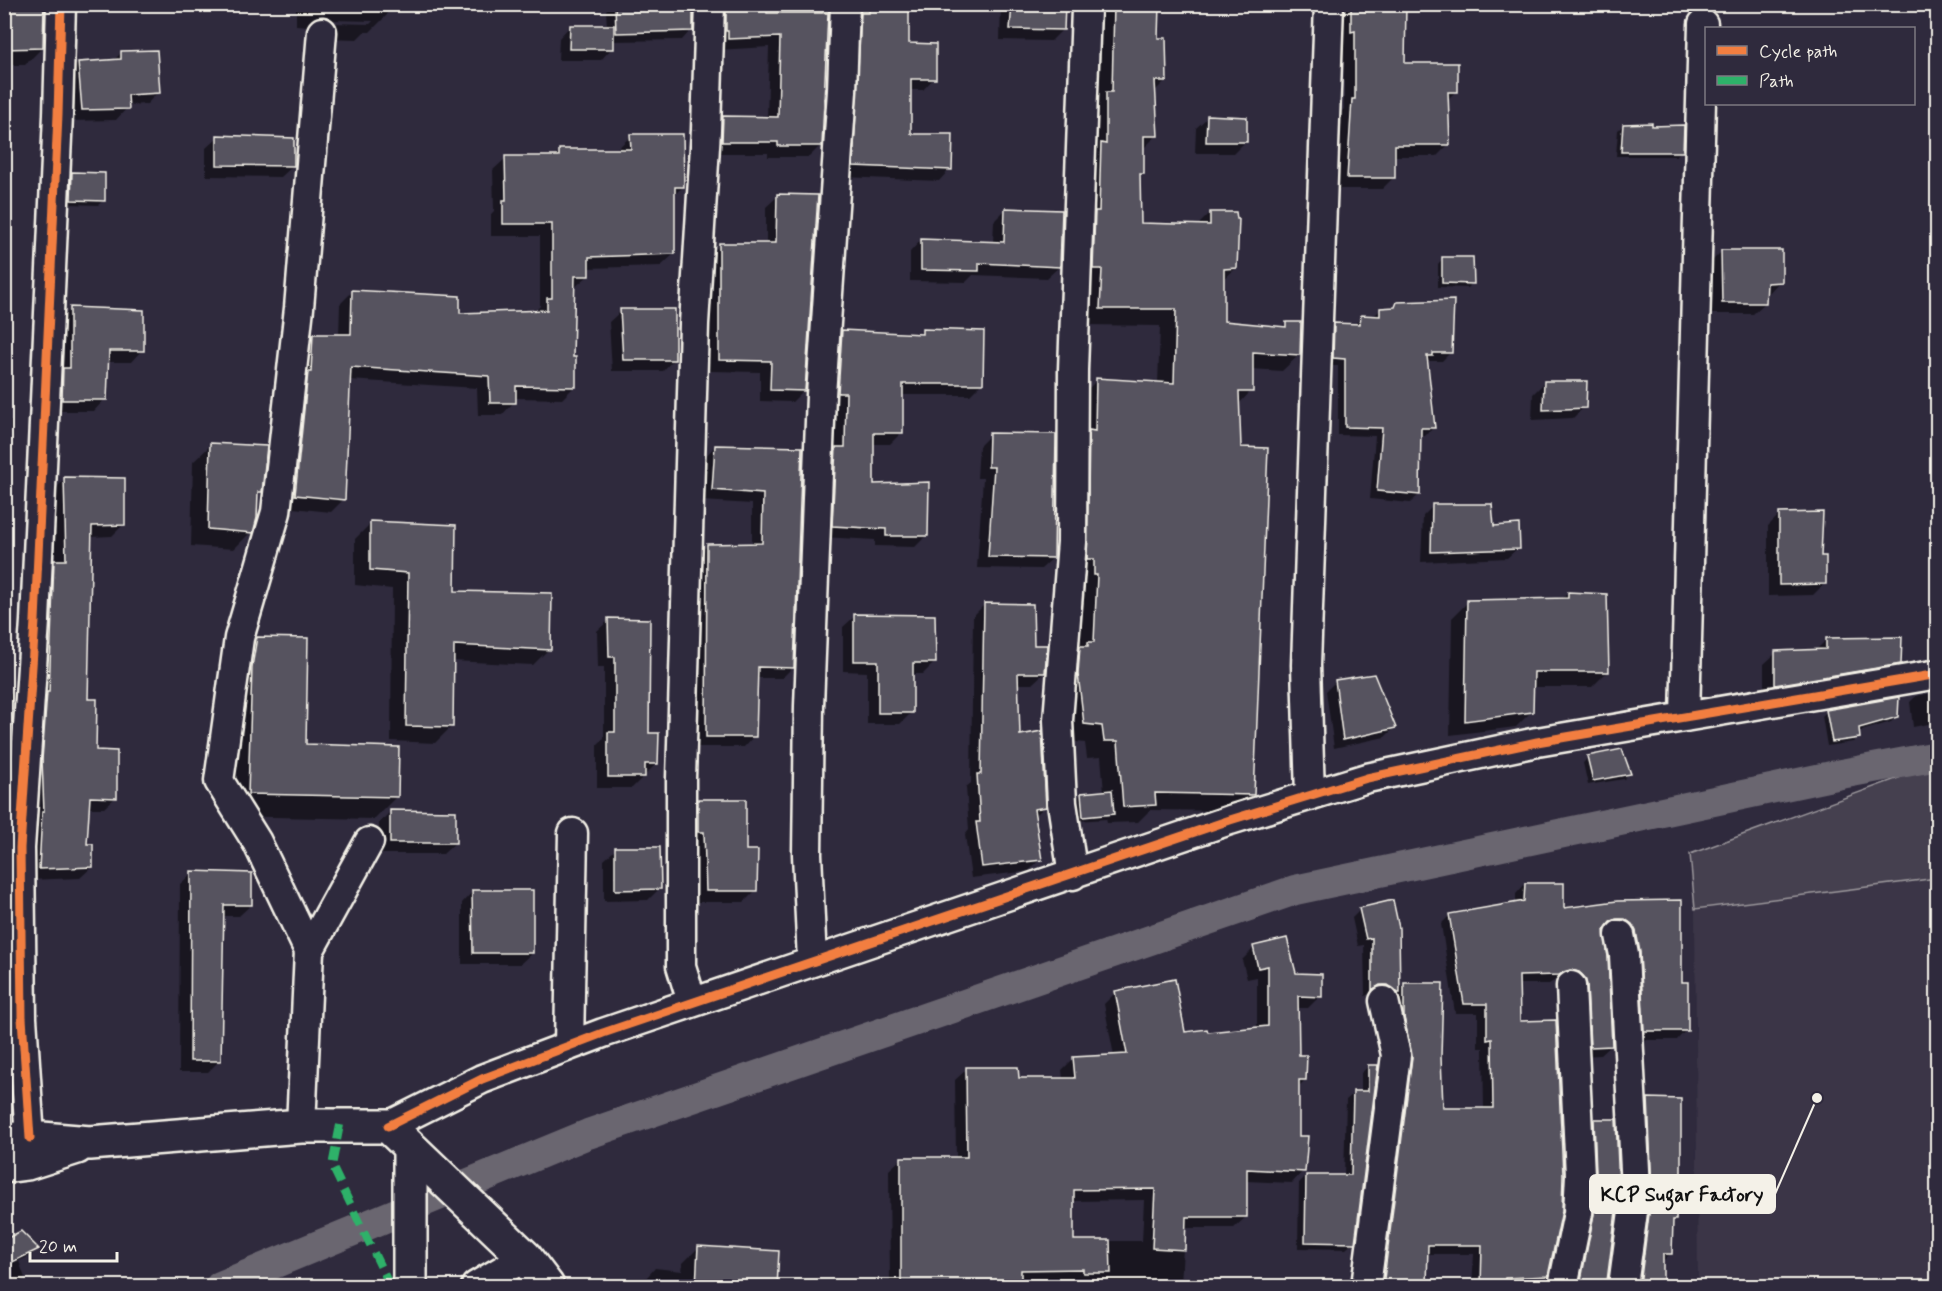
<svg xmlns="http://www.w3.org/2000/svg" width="1942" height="1291" viewBox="0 0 1942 1291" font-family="Mynerve,sans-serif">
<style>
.built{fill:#3b3647}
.green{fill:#454050;stroke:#9c989c;stroke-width:1.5}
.shadow{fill:#0007;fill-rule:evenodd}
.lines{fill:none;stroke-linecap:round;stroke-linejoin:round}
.canal{stroke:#6a6670;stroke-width:30}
.building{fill:#56525f;stroke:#f4f1e8;stroke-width:1.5}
.minor-casing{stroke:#f4f1e8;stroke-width:33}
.tertiary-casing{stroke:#f4f1e8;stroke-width:38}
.secondary-casing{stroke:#f4f1e8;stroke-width:38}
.minor{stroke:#2f2a3d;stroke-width:28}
.tertiary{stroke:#2f2a3d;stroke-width:33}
.secondary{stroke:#2f2a3d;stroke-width:33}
.quiet{stroke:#2db169;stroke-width:8;stroke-dasharray:15 8;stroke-linecap:butt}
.cycleway-casing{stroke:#2f2a3d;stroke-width:13}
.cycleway{stroke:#f27e40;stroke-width:9}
.leader{fill:none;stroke:#f4f1e8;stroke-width:2}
.callout-dot{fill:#f4f1e8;stroke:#2f2a3d;stroke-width:2}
.callout{fill:#f4f1e8;stroke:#f4f1e8;stroke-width:2}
.callout-label{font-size:20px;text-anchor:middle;font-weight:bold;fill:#111}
</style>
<rect width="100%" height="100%" fill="#2f2a3d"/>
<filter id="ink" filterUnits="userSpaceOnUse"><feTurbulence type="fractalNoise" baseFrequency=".0167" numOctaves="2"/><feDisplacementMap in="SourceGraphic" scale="12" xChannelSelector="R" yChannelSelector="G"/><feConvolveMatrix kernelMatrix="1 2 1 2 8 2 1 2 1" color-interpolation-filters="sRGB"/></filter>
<g filter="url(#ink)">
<path class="built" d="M1937,878V1286H1698L1695,909Z"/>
<path class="green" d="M1937,764V878L1695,909L1690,854Z"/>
<path class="shadow" d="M4,4L42,48L25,65H4Z
M296,4H387V15L370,32H364L357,39L322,38V27L296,25ZM331,20L373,21L370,24L331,23Z
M612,4H692L691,30L682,40L612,41V48L601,60H558L559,38L570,26L607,27L606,10Z
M827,4L820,146L809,157H768V153H711L712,129L724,117L767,119L769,47L717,50L715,16L727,5Z
M845,4H908V45L934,78L923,90H909V135L950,169L939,181L843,177Z
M1001,4H1063V29L1051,41L1000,40Z
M1090,4H1157L1156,39L1165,81L1154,92L1157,135L1142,150L1143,173L1138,178L1139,224L1197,226L1210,213L1236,268L1222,281V322L1282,328L1287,323L1299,355L1282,371L1251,369V391L1238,405L1253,795L1236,811L1150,810L1138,822L1107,823L1106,819L1078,821L1076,800L1081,794L1104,792L1101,757L1087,758L1085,743L1068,741L1064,664L1078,650L1081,591L1080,397L1097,380L1158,384L1160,326L1084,325Z
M1340,4H1404L1403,65L1456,91L1447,100L1448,145L1437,156H1393V178L1382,189H1336L1341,112L1344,109V42H1340Z
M1447,4H1481L1479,7L1447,9Z
M121,53L158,92L147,104L127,105V108L116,120L71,121L67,75L78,63L113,61Z
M4,113L7,152L4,155Z
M1208,117L1245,142L1234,153H1195L1196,128Z
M1624,125L1651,128L1681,151L1676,156H1616L1618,130Z
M631,136L683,187L674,195V254L661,266L588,268V276L574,288L572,358L574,387L562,399L515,398L514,402L502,415H478L477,388L349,380L344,499L331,512L283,507L301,348L313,335L339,336L340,304L352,292L458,315L534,312L540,306V236H491V214L494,211L493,170L506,158H553L560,151H618V148Z
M218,137L293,166L281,177L206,176V148Z
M73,174L104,200L98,205L67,204V179Z
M778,196L803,391L792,402L760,401V372L709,371L708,256L720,245L766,244V207Z
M1005,210L1059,267L1047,278L973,275L966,282L910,281V252L921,240L993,243L994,221Z
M1721,252L1780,281L1769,293H1765V303L1753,314H1711L1710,263Z
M1443,258L1472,283L1467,288L1438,287V264Z
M1398,304L1450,353L1442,361H1426L1433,428L1425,436H1420L1419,495L1410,503L1370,499L1375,436L1338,435V366H1325L1327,333L1335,324L1354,325L1362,317H1373L1380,310L1393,309Z
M71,309L142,350L131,362H107L105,399L94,411H51L59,320Z
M621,311L674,359L663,371H612L609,322Z
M923,330L982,383L970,395H902V432L890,444H873V486L927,535L915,547L875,546V540L822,537L825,460L834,450L835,404L827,403L831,343L843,331L918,335Z
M1545,382L1584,407L1573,418L1532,420L1533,394Z
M4,421H11V450L5,456L4,467Z
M990,435L1053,558L1041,569L977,568L983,478H977L979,446Z
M211,445L260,491L257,495L251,532L234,549L191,546L193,462Z
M715,446L801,449L792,668L782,678H756L754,736L744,747H696L697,556L708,545L752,544V504L702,501L705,457Z
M65,479L123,525L112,536L90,537L87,700L94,752L116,797L104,808H88L85,846L92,867L80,878L28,880L43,573L55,561L54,490Z
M1433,506L1493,527L1518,548L1507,558L1421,562L1423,516Z
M1780,514L1820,558L1824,584L1813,595L1768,596V526Z
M371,523L454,592L549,649L533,665L452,661L451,727L435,743L391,741L392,589L355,585V539Z
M1938,539V564H1936V540Z
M1568,593L1608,671L1592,687H1532V711L1516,727L1450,735L1452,618L1468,602L1562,599Z
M985,604L1033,646L1044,673L1032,684H1017L1019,736L1044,807L1034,817L1040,859L1029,871L971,878L965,835L969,830L966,787L971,783L973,616Z
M855,616L934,663L923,674H912V712L900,724H867V672L843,671V627Z
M609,620L657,763L632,788H597V745L604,738V667H598L597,631Z
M257,638L304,746L397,796L374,819L226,816L234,661Z
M1827,639L1899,663L1888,675L1764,695V664L1776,653L1815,651Z
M1335,682L1394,728L1385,737L1334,748L1326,691Z
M1937,692L1938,720L1934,723L1913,727L1910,702L1916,696Z
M4,693H12L11,710L4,717Z
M1827,711L1896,717L1891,722L1858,732L1859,737L1853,742L1827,746L1822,716Z
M1588,758L1629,774L1624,779L1588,785L1583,763Z
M698,801L745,852L756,890L744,902H695L687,812Z
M390,812L455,843L443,854H379V823Z
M616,849L659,889L648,900L604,901V860Z
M192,873L251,905L239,916H223L220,1060L208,1072H179L180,884Z
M1525,884L1562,909L1618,903L1681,984L1686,1030L1677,1040H1635L1615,928L1603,929L1611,1046L1601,1055L1581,1056L1569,981L1559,978L1549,984H1518V1022L1560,1211L1546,1286H1472L1474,1254H1426V1286H1374L1404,1067L1380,993H1371L1365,996L1364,945L1358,946L1352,918L1360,910L1398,991L1405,985L1440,1057L1442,1110H1484L1483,1048H1478V1013H1455L1441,924L1450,915L1516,904V894Z
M473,891L532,953L520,964H462V903Z
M1254,948L1295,974L1320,996L1308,1008H1297L1298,1056L1305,1080L1298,1087V1138L1303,1171L1292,1183L1246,1181V1217L1234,1228H1184L1181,1286H890L889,1170L901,1159L956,1158L955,1080L967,1069L1017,1079H1063L1062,1070L1074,1058L1114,1056L1104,1004L1116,992L1184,1034H1207L1257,1029V977L1247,979L1242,960ZM1144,1200L1142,1241H1073V1201Z
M4,1026L6,1049L4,1051Z
M1369,1066H1376L1354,1242L1346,1249L1298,1248L1299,1183L1306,1176H1344L1346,1100L1354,1093H1361V1073Z
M1648,1100L1680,1182L1675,1187V1220L1672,1223L1671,1253L1661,1263L1662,1286H1632L1639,1109Z
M1594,1120L1618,1188L1605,1286H1573L1585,1130Z
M4,1242L37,1249L30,1256L19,1261L25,1278L15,1286H4Z
M699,1247L775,1286H639L655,1268L682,1271L683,1263Z"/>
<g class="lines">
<path class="canal" d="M220,1286L588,1134L1295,890L1841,774L1938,756"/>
</g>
<path class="building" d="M4,4H44L43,48L4,49Z
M615,4H693V31L616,33Z
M726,4H766L767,13H828L822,146H778V142H722L723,116L778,117L780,37L728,39V31H726Z
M869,4H909V43L936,44V79H911V134H953L952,170L853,166L861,13H869Z
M1012,4H1065L1064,30L1010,29Z
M1114,4H1159L1158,38H1166L1167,81H1155L1158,136H1144V174H1140L1141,223L1210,225V212H1236L1237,219H1239L1237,268L1224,269V321L1286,327V322H1301L1300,355L1253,352V392H1239L1241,447L1268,448L1254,795L1155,793L1156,805L1123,807L1118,741H1104L1102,726L1084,724L1078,674L1080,646H1088V642H1094L1097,575H1094V559H1087L1089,430L1095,431L1096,378L1174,383L1176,309H1100L1102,269H1093L1095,211H1099L1101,143L1106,144V92H1112Z
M1351,4H1406L1405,63H1458V92H1448L1450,145H1395V178H1347L1352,99H1355V31L1351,32Z
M570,25H614V49H569Z
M157,50L160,93L128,95L129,109L82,110L78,62L121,59V51Z
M1207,115L1247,117V142H1206Z
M1652,123V126L1684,125L1683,152H1621L1623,124Z
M630,134H683L684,187H675V254L589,257V276H575L573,357H576V387L516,386V403H490L489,376L351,367L345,500L295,495L308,372H311L313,334H351L352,290L460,296V313L547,310V298H552V224H503V200H506L505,156H559V149H631Z
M217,135L294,138V166L217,165Z
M72,172L105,173V201L71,200Z
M777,194L818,195L805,391L770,390L771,361L719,360V243H776Z
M1005,208L1062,210L1060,267L979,263V271L921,270V239L1004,242Z
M1721,250H1782V282L1767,283L1766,303H1722Z
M1442,257H1473L1474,284L1442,283Z
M1454,300L1452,353H1433V356H1427L1435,428H1421L1420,495L1377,491L1382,428L1345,427V359L1333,358L1334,323L1360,324L1361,315L1380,316V308L1395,307L1397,302Z
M70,307L144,310V351H109L107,400H62L63,368H70Z
M620,309H675V360H623Z
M922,329L984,331L983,384H903V433H874V484L929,482L928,536H886V529L832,526L836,447H845L846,393H838L842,330L922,334Z
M1544,381H1587L1586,408L1543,410Z
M989,433L1056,434L1054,558L988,557L994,467H988Z
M210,443L267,446L262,492H258L257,518L253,533L208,529Z
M715,445L802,447L794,668L758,667L756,737H706L707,544L762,543L763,494L712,490Z
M64,477L125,478V525L92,526L88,699H97L96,750L117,751V798L90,797L87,844H93V867L39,869L42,812H44L42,760L47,692H49L54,560H66Z
M1432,504H1492L1494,526L1519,524L1520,549L1431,552Z
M1823,512L1821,556H1826V584L1779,585V513Z
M370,521L456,525L455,591L552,593L551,650L454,645L453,727L406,726L408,573L370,570Z
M1568,592L1607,594L1609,672H1534L1533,712L1465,721L1467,600L1568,598Z
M984,603L1033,604L1034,645H1047L1045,673H1018L1020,735L1042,731L1046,807L1034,809L1042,860L982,867L976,822H980L977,774H981Z
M854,614L935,615L936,663H913V713H878V661H854Z
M608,618L650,619L649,733H659L658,764H645V777H608V732H615V657H609Z
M257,637L308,638L306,744L399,747L398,797L248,794L252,667Z
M1902,637L1901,664L1775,685V651L1826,649V638Z
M1374,674L1396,728L1343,740L1335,680Z
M1899,697L1898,717L1859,728L1860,738L1832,742L1826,710Z
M1622,749L1631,774L1593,781L1587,756Z
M1112,790L1114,814L1083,817L1081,793Z
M698,799H746V850H758L757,891H706L704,832H698Z
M390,810L456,811V843H390Z
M615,847H660L661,889L615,890Z
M191,871L252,873V905H224L221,1061H190Z
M1525,883H1564V908L1617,901L1682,900V982H1688V1031H1644L1640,952L1636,931L1632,924L1625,919H1616L1610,922L1604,930L1608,957L1612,1046L1590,1047L1587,985L1585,978L1579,972L1570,970L1559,975L1519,976L1520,1021L1556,1020L1563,1175L1562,1211L1548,1276L1505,1278L1504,1287H1481L1482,1245H1428L1427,1287H1383L1412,1057L1404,1017V983H1443L1441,1057L1443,1108H1493L1492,1039L1487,1040V1004H1464L1449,914L1524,901Z
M472,890H533V953H473Z
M1393,900L1399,928L1400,993H1398L1388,985H1380L1372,990V938L1366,939L1359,908Z
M1287,938L1296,973L1322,974V997L1298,996L1299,1055H1307L1306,1080H1299V1136H1308L1305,1172L1247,1169V1217H1186L1185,1250L1152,1248L1155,1189L1074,1190V1240H1110L1111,1273H1083V1269L1021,1270V1287H901V1157H967L966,1067H1018L1019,1078H1075L1073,1057L1127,1054L1115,991L1175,979L1185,1032L1207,1029L1208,1032L1268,1026V966L1258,968L1253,946Z
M1368,1065H1378L1355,1243L1305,1242L1306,1175H1351L1353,1091H1368Z
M1648,1098L1681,1099V1183H1677L1676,1220H1673L1672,1254H1663V1285H1640L1652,1191Z
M1594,1119H1616L1619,1188L1607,1281L1581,1280L1594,1214L1596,1174Z
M21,1231L39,1249L4,1266V1240Z
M698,1246L779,1251L777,1287H696Z"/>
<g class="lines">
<defs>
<path id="minor" d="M1685,717L1703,24
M1310,796L1306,665L1329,4
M1073,875L1062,803L1058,720L1072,542L1073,370L1086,9
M1620,935L1624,955L1636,1189L1623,1286
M309,951L257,842L219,781L239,638L276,512L299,308L322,32
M812,961L807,854L809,706L821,395L842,91L845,4
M692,1002L681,966V779L694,324L706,130L710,4
M569,1046L573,833
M301,1126L309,951L369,842
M388,1126L482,1079L603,1033L1230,820L1367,778L1537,742L1938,674
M30,1138L22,1018L20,848L35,621L58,115L61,4
M476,1286L525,1257
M1366,1286L1396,1055L1384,1001
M1563,1286L1578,1213L1580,1175L1571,986"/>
<path id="tertiary" d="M410,1148V1286"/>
<path id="secondary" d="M4,1140L30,1138L90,1143L301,1126H388L525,1257L547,1286
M4,1166L27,1163L77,1147"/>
</defs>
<use href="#minor" class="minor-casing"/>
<use href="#tertiary" class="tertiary-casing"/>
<use href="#secondary" class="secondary-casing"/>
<use href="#minor" class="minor"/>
<use href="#tertiary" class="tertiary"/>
<use href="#secondary" class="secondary"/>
<path class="quiet" d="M340,1125L332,1166L390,1286"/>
<defs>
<path id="cycleway" d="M388,1126L482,1079L603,1033L1230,820L1367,778L1537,742L1938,674
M30,1138L22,1018L20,848L35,621L58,115L61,4"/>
</defs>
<use href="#cycleway" class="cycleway-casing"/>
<use href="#cycleway" class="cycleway"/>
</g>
</g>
<path class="leader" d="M1817 1098L1775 1194"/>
<circle class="callout-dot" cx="1817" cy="1098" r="6"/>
<rect class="callout" x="1590" y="1175" width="185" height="38" rx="6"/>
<g class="callout-label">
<text x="1682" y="1201">KCP Sugar Factory</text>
</g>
<rect width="1942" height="1291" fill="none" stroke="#2f2a3d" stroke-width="24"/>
<rect x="12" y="12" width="1918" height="1267" fill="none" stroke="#f4f1e8" stroke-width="2" filter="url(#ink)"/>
<rect x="1705" y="27" width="210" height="78" fill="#2f2a3d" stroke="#7e7a81" stroke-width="1.5"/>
<rect x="1717" y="46" width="30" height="9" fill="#f27e40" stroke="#7e7a81" stroke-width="1.5"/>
<text x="1759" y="57" font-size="18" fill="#f4f1e8">Cycle path</text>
<rect x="1717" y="76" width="30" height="9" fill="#2db169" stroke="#7e7a81" stroke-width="1.5"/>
<text x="1759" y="87" font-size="18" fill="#f4f1e8">Path</text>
<path d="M30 1252v9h87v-9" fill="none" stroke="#f4f1e8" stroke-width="3"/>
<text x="39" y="1252" font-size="18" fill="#f4f1e8" stroke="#2f2a3d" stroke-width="4.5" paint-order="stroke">20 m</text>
</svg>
